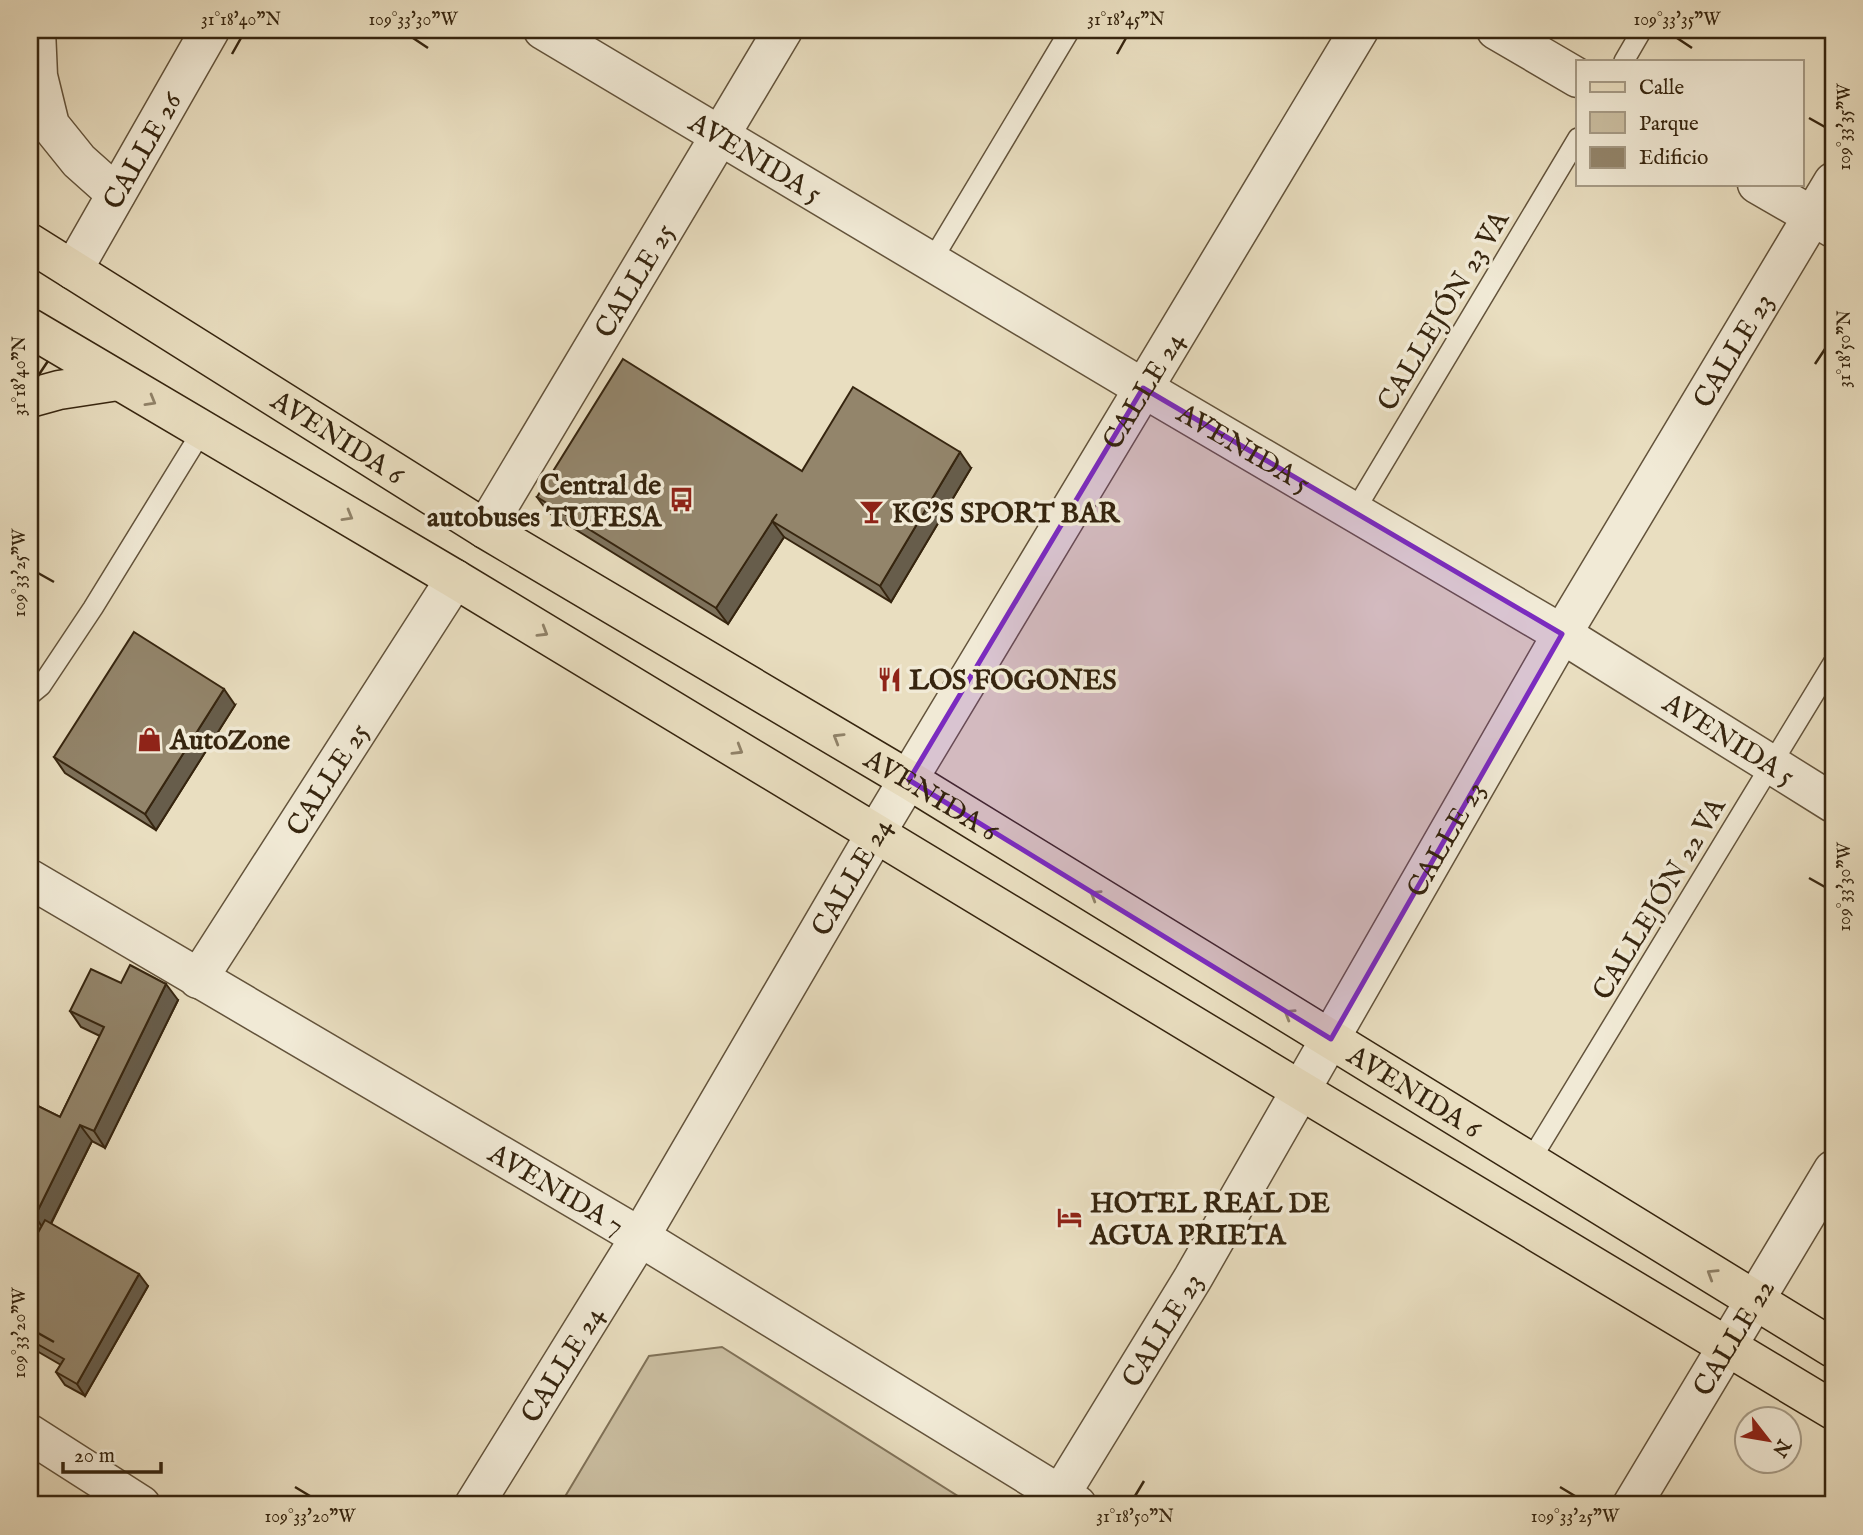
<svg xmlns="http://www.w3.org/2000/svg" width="1863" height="1535" viewBox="0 0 1863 1535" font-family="'IM FELL English',serif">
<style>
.green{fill:#cbbfa2;stroke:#807258;stroke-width:2}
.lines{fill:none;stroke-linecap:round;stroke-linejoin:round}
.lane-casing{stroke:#63533b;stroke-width:22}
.street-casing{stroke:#63533b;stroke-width:41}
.primary-casing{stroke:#36250f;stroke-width:41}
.lane{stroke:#f1ead6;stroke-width:19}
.street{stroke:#f1ead6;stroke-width:38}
.primary{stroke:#e9dec0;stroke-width:38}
.wall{fill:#7e725c;stroke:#36250f;stroke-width:2}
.shaded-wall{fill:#675d4b;stroke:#36250f;stroke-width:2}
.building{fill:#93856b;stroke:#36250f;stroke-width:2}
.oneway{stroke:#908268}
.marked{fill:#7b2cbf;fill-opacity:0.2;stroke:#7b2cbf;stroke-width:5;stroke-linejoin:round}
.ticks{fill:none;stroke:#36250f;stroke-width:2.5}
.labels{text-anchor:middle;stroke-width:7;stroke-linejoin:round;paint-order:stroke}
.street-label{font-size:28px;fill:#36250f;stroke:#f1ead6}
.poi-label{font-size:28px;font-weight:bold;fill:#36250f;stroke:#f1ead6;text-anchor:start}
.neatline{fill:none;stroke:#36250f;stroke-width:2.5}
.ticks-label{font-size:18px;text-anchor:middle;fill:#36250f}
</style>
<rect width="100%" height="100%" fill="#e9dec0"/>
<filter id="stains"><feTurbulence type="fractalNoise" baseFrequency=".00286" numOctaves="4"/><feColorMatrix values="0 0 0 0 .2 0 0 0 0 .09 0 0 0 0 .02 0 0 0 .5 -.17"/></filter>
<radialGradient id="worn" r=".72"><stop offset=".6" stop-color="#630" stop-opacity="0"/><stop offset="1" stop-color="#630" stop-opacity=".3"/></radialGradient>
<path class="green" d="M722,1347L972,1505H560L649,1356Z"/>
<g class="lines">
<defs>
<path id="lane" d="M1624,61L1642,30
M931,262L1070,30
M1354,512L1578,138
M30,695L41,686L93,608L202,431
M1530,1161L1833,663"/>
<g id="street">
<path d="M36,30L38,76L50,125L79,161L116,194"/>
<path id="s1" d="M543,30L1143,388L1562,634L1833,803"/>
<path d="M1496,30L1578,78"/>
<path d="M1757,184L1833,228"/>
<path id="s2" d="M73,270L210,30"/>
<path id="s3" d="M485,529L783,30"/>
<path id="s4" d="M30,879L640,1237L1077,1505"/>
<path id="s5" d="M198,979L455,579"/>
<path d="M30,1434L141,1505"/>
<path id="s6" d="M1060,1495L1193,1278L1562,634L1833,182"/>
<path id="s7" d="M474,1505L640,1237L876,833L1359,30"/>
<path id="s8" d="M1632,1505L1833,1170"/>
</g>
<g id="primary">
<path id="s9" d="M30,243L485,529L909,780L1833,1348"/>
<path d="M30,328L455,579L1300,1090L1833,1410"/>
<path d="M30,398L59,390L118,381"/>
</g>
</defs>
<use href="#lane" class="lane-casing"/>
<use href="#street" class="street-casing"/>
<use href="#primary" class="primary-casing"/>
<use href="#lane" class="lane"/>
<use href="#street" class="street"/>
<use href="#primary" class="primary"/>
</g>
<path class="wall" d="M971,468L891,602L784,537L728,624L549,513L537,497L802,471Z
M235,705L156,830L65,773L54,757Z
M121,983L178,1000L105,1148L92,1141L51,1224L148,1286L85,1396L65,1385L56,1372L61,1365L30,1347V1247L40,1229L30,1224V1102L60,1117L100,1036L81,1027L70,1011Z"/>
<path class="shaded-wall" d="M960,452L971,468L891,602L880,586Z
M772,521L784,537L728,624L716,608Z
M224,689L235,705L156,830L145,814Z
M166,984L178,1000L105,1148L94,1131Z
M80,1125L92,1141L46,1233L35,1216Z
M139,1274L148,1286L85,1396L77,1384Z"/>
<path class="building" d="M623,359L802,471L853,387L960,452L880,586L772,521L777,514L716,608L537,497Z
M134,632L224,689L145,814L54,757Z
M130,965L166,984L94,1131L80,1125L35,1216L30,1214V1102L60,1117L104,1027L70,1011L91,969L121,983Z
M45,1220L139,1274L77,1384L56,1372L64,1359L30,1340V1247Z"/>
<defs><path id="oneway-chevron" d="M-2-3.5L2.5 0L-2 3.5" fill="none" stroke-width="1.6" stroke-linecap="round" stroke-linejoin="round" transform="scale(1.75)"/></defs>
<g class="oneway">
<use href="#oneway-chevron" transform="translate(151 401) rotate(30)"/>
<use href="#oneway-chevron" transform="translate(348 516) rotate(30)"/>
<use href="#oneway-chevron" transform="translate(543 632) rotate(31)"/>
<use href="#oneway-chevron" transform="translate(838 738) rotate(-149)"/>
<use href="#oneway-chevron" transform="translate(738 750) rotate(31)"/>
<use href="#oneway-chevron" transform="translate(1095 895) rotate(-149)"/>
<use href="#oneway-chevron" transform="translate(1289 1014) rotate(-149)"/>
<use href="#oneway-chevron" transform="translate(1712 1274) rotate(-148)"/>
</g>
<path class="marked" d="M1143,388L1562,634L1331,1039L909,780Z"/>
<path class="ticks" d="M413,38L428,48M1677,38L1692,48M232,54L241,38M1117,54L1126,38M1809,118L1825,127M1815,364L1825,349M38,376L48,361M38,573L54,582M1809,878L1825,887M38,1333L54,1342M295,1487L310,1496M1560,1487L1575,1496M1135,1496L1144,1481"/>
<defs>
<symbol id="bus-bare" viewBox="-9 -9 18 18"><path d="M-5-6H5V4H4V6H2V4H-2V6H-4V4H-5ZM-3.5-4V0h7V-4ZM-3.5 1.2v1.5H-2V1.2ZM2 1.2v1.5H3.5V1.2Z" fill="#8f2418" stroke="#f1ead6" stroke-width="2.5" paint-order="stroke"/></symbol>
<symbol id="bar-bare" viewBox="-9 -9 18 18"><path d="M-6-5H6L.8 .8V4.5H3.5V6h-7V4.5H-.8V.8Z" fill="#8f2418" stroke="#f1ead6" stroke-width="2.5" paint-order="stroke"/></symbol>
<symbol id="restaurant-bare" viewBox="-9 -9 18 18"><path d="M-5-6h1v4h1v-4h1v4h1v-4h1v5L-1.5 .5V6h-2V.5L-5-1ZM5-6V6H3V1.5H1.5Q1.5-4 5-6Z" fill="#8f2418" stroke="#f1ead6" stroke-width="2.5" paint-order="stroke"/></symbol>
<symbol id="shop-bare" viewBox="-9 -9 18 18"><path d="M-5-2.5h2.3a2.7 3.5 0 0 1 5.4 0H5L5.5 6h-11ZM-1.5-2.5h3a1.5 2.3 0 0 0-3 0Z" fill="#8f2418" stroke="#f1ead6" stroke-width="2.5" paint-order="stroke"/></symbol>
<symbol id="hotel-bare" viewBox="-9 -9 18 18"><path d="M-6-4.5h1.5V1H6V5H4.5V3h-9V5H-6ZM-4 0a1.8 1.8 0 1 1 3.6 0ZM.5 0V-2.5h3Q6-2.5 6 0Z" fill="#8f2418" stroke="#f1ead6" stroke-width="2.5" paint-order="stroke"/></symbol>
</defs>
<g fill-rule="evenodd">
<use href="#bus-bare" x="664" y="482" width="35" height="35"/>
<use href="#bar-bare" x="854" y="494" width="35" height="35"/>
<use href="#restaurant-bare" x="872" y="662" width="35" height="35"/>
<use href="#shop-bare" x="132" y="722" width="35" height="35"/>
<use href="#hotel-bare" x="1052" y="1200" width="35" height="35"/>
</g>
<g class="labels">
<g class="street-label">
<text dy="10" stroke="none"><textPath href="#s2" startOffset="138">CALLE 26</textPath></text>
<text dy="10" stroke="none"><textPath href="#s1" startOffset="248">AVENIDA 5</textPath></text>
<text dy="10" stroke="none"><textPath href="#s3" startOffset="290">CALLE 25</textPath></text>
<text transform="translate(1442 310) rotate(-59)" y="10">CALLEJÓN 23 VA</text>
<text dy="10" stroke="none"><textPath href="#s6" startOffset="1328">CALLE 23</textPath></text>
<text dy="10" stroke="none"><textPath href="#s7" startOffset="1300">CALLE 24</textPath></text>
<text dy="10" stroke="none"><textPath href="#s9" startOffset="364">AVENIDA 6</textPath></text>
<text dy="10" stroke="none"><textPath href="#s1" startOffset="816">AVENIDA 5</textPath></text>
<text dy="10" stroke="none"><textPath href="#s1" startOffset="1382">AVENIDA 5</textPath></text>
<text dy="10" stroke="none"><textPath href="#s5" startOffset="238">CALLE 25</textPath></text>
<text dy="10" stroke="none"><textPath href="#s9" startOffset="1057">AVENIDA 6</textPath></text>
<text dy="10" stroke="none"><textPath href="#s6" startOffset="761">CALLE 23</textPath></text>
<text dy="10" stroke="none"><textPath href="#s7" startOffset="733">CALLE 24</textPath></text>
<text transform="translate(1658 898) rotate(-59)" y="10">CALLEJÓN 22 VA</text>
<text dy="10" stroke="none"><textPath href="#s9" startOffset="1624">AVENIDA 6</textPath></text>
<text dy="10" stroke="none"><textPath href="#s4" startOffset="611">AVENIDA 7</textPath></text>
<text dy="10" stroke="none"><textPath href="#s6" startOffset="194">CALLE 23</textPath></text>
<text dy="10" stroke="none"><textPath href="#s8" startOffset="196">CALLE 22</textPath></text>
<text dy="10" stroke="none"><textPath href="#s7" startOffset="166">CALLE 24</textPath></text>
</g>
<g class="poi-label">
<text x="661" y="494" text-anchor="end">Central de<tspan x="661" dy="32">autobuses TUFESA</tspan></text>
<text x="892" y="522">KC'S SPORT BAR</text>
<text x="909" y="689">LOS FOGONES</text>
<text x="170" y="749">AutoZone</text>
<text x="1090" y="1212">HOTEL REAL DE<tspan x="1090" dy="32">AGUA PRIETA</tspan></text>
</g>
</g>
<rect width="1863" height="1535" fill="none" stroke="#e9dec0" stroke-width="77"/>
<rect x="1576" y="60" width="228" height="126" fill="#f1ead6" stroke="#a69b86" stroke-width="2"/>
<rect x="1590" y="82" width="35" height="10" fill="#e9dec0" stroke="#a69b86" stroke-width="2"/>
<text x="1639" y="94" font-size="21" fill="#36250f">Calle</text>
<rect x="1590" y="112" width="35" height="21" fill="#cbbfa2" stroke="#a69b86" stroke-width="2"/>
<text x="1639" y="130" font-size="21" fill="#36250f">Parque</text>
<rect x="1590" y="147" width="35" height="21" fill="#93856b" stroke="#a69b86" stroke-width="2"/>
<text x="1639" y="164" font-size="21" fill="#36250f">Edificio</text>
<g transform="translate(1768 1440) rotate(121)"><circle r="33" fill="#f1ead6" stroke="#a69b86" stroke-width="2"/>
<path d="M0-5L12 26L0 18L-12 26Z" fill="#8f2418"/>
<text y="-10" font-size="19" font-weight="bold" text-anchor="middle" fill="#36250f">N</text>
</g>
<path d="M63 1462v10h98v-10" fill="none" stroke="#36250f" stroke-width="3.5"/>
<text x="74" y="1462" font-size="21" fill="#36250f" stroke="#f1ead6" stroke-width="5" paint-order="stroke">20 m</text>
<rect x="38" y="38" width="1787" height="1458" class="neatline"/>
<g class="ticks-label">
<text x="241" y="25">31°18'40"N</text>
<text x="413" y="25">109°33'30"W</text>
<text x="1126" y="25">31°18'45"N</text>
<text x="1677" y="25">109°33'35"W</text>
<text transform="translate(1844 127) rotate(-90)" y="6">109°33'35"W</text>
<text transform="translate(1844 349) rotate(-90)" y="6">31°18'50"N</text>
<text transform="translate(19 376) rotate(-90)" y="6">31°18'40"N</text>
<text transform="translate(19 573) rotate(-90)" y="6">109°33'25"W</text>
<text transform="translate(1844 887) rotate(-90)" y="6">109°33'30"W</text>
<text transform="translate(19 1333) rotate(-90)" y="6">109°33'20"W</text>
<text x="310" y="1522">109°33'20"W</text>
<text x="1135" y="1522">31°18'50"N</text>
<text x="1575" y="1522">109°33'25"W</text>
</g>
<rect width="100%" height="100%" filter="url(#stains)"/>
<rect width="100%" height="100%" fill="url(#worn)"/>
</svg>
